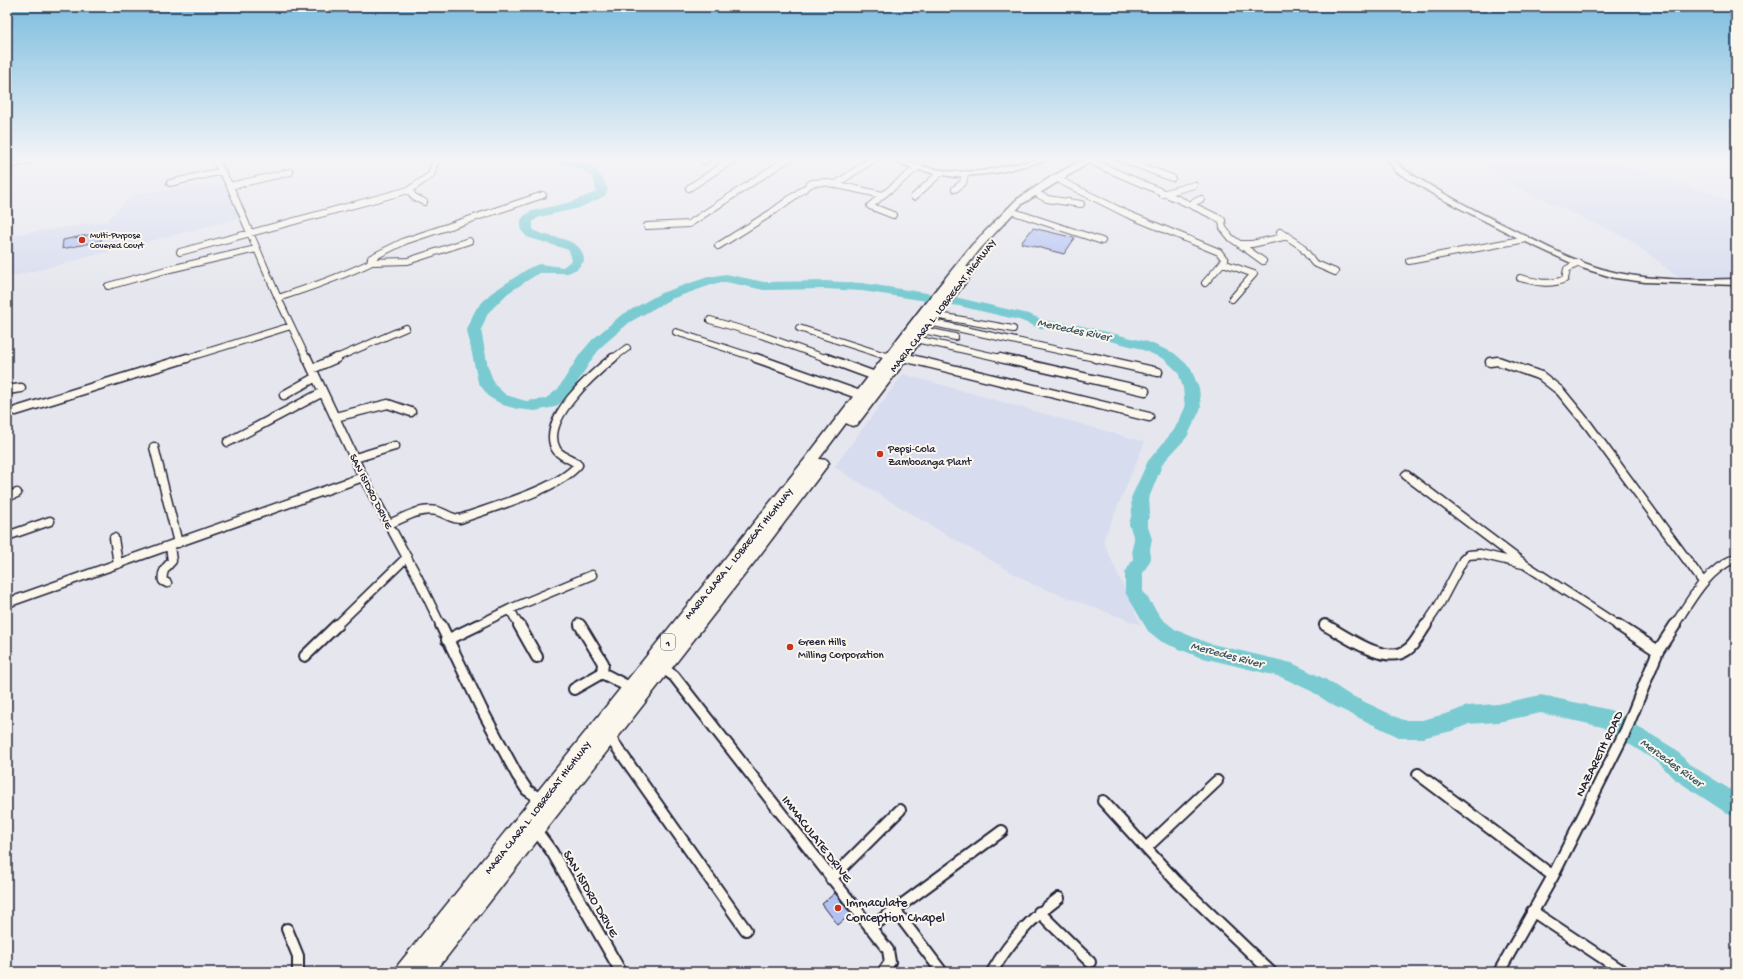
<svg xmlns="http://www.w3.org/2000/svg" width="1743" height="979" viewBox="0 0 1743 979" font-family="'Gochi Hand',sans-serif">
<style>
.built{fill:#d7dcef}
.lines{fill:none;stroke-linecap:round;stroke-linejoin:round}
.river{fill:#7acbd1;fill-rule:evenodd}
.building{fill:#b4c2f2;stroke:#22223b}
.street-far2-casing{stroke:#22223b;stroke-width:8}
.street-far1-casing{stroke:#22223b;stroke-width:11}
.street-casing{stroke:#22223b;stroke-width:14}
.secondary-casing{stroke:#22223b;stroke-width:3}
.highway-casing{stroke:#22223b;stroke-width:3}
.street-far2{stroke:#fbf7ec;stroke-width:6}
.street-far1{stroke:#fbf7ec;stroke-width:8}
.street{stroke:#fbf7ec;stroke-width:10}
.secondary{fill:#fbf7ec;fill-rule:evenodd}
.highway{fill:#fbf7ec;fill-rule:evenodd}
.poi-dot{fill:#c8321e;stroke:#fbf7ec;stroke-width:1.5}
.labels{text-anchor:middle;stroke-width:4;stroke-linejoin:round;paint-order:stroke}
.far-poi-label{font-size:9px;fill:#22223b;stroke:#fbf7ec;text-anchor:start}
.shield{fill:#fbf7ec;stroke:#636270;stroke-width:1}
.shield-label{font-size:10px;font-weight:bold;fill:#22223b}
.street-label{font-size:11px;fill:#22223b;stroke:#fbf7ec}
.poi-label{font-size:11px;fill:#22223b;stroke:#fbf7ec;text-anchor:start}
.water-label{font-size:12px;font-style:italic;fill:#3c5568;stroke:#fbf7ec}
.near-street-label{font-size:13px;fill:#22223b;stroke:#fbf7ec}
.near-poi-label{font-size:13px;fill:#22223b;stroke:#fbf7ec;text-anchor:start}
</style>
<rect width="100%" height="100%" fill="#e6e7ee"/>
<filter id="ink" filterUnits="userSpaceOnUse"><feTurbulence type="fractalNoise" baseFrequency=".025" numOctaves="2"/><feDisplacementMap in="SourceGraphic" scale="8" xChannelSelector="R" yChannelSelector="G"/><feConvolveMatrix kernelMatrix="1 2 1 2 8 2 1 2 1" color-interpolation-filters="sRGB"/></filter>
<g filter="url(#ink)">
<path class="built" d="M1497,158H1598L1721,196L1736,208V280L1680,279L1631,240L1482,171Z
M226,183L240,218L7,278V236L107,221L132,194Z
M903,374L1145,442L1103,541L1141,625L1034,585L933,527L834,467Z"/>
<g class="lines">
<path class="river" d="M547,158C574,158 598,161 608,190L605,196L579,208L540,217L533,221V229L535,231C553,240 583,236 584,261L577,269L568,273H539L508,293L488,313L481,330L488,367L495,385L506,395L526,401L545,399L558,389L580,354L592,340L620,316L661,293L708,277L726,274L764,282L825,281L862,283L959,298L1029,314L1043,320L1078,325L1148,342L1174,353L1190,367L1199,388L1201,408L1187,437L1163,463L1149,498L1150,513L1147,524L1152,539L1150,549L1151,559L1143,573V591L1162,619L1176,630L1208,643L1292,663L1325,679L1348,694L1403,720H1422L1449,713L1467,706L1498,704L1541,695L1606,709L1613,711L1675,749L1689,764L1736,793V817L1728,814L1673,778L1659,763L1602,727L1541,713L1498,722L1469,724L1452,731L1422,738H1401L1334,706L1311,691L1281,677L1199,657L1162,642L1148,631L1125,592V573L1133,559L1132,549L1134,539L1129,524L1132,513L1131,498L1148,461L1174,430L1185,408L1183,388L1178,372L1164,359L1138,348L1078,333L1040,328L1019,320L959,306L862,291L825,289L764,290L726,282L717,283L671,299L630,322L602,346L592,359L569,396L555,407L535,411L517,409L503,405L489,397L478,382L467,330L470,321L476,309L490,294L529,268L539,264L563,267L572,260L569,250L527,237L521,230V220L525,215L532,211L571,202L596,192C597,166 565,167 548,160Z"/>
</g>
<path class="building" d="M1033,228L1075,238L1064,254L1021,243Z
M102,232L101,241L62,249L63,240Z
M835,893L851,914L838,925L822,904Z"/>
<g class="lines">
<defs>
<path id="street-far2" d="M214,158L230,186L278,298L307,359
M1119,158L1172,178
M1725,158L1736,162
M704,161L708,158
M1094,163C1137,182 1181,199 1222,220L1223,228L1231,238L1263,261
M1061,181L1127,214L1219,252L1225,260L1205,283
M170,183L222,171
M836,184L875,158
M230,186L290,172
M689,188L735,158
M955,189L963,183L965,174
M409,190L414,197L424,202
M1162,194L1194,185
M883,195L870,206L893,215
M1039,195L1047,199L1081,204
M914,197L940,173
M1191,204L1201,199
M1017,213L1102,241
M647,226L689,224L789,158
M1280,232L1301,246L1314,263L1335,272
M1239,244H1252L1288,236
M718,246L771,213L812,183L824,182L883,195L918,167
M180,252L409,190L431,175L435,162L439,158
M1409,261L1526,239
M372,262L408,261L469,241
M1223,263L1254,274L1232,299
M1520,278C1535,282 1550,286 1565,279L1567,269L1579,263
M108,286L166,270L256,249
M278,298C309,288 340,277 370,263L371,258L405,241L543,195
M934,315L1013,329
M710,320L761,335L828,359
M929,322L1099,359
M799,328L889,357
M923,330L955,337
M676,332L759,359
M911,338L1005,359
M902,357L911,359
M184,359L291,326
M334,359L406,328
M612,359L627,348"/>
<path id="street-far1" d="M307,358L363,477L417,576L441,626
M756,358L860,395
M826,358L875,376
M907,358L1149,417
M1000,358L1145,391
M1095,358L1158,372
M1490,362L1498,361L1541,376L1560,391L1588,425L1703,582
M312,369L337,358
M7,390L21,388
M284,395L316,377
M16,411L187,358
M335,417L388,404L411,412
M228,442L323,392
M154,447L178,543
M355,458L395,446
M1406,475L1524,564L1619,626
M7,497L17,493
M389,524C404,518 420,507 437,511C445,513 451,519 460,519C492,507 557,490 578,465C572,458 560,457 556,449C540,420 593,374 613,358
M7,536L50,521
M114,538L118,564
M167,583L163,581C161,572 166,567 172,561L170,546
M7,603L363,477
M510,609L519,626
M579,623L581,626
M1325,625L1327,626
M336,626L407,557
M476,626L510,609L592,575
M1425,626L1438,607L1463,560L1468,555L1480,554L1523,564
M1674,626C1691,600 1706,570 1736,558"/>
<path id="street" d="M441,625L481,708L517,775L527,790L543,801
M519,625L537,657
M580,625L603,663L602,673L631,688
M1325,625C1346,636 1385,666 1407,650C1415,645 1420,633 1426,625
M1618,625L1658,651
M447,640L478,625
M305,656L337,625
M660,666L674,676L888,950L890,962L883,972
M574,689L602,673
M609,736L746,930
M1418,774L1553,876
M1103,801L1175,880L1271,972
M535,829L552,852L621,972
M1146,848L1217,781
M831,879L900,810
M895,910L942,972
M1532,911L1621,970
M1039,912L1090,962
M870,928L1002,831
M287,929L298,956V972
M992,972C1009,942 1031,918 1059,898
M1499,972L1553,876L1626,730L1658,651L1675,625"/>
<path id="secondary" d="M33,158H44L7,169V165Z
M886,158H896L929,168L954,172L982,171L1044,158H1056L996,173L954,177L918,170Z
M1387,158H1393L1401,167L1408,172C1444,195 1482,214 1520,233C1551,249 1584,266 1618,273C1657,281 1697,280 1736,279V285L1645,282L1615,278L1582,268L1526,242L1438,197L1395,171Z"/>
<path id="highway" d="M1086,158H1097L1022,204L980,249L899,353L966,267H974L975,269L974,271L857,425L852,426L846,423L819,459L827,460L829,463L827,466L756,560L435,972H394L398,965L805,459L922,307L972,245L1016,200L1051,177Z"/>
</defs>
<use href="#street-far2" class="street-far2-casing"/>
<use href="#street-far1" class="street-far1-casing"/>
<use href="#street" class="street-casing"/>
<use href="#secondary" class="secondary-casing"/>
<use href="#highway" class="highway-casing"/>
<use href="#street-far2" class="street-far2"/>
<use href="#street-far1" class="street-far1"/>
<use href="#street" class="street"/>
<use href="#secondary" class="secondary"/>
<use href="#highway" class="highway"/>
</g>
</g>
<linearGradient id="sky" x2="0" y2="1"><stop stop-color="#7cbddf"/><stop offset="0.54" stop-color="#f4f4f7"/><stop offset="1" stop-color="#f4f4f7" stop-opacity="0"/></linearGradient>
<rect width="1743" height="295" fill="url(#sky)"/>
<g class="poi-dot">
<circle cx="82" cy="240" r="4"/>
<circle cx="880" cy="454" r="4"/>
<circle cx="790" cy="647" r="4"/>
<circle cx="838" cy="908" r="4"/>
</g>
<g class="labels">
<g class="far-poi-label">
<text x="90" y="238">Multi-Purpose<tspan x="90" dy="10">Covered Court</tspan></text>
</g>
<rect class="shield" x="661" y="634" width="14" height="16" rx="3"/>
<g class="shield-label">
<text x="668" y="646">1</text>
</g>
<g class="street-label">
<text transform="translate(942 305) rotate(-52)" y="4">MARIA CLARA L. LOBREGAT HIGHWAY</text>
<text transform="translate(372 491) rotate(63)" y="4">SAN ISIDRO DRIVE</text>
<text transform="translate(738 553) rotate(-51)" y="4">MARIA CLARA L. LOBREGAT HIGHWAY</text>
<text transform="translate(537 807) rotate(-52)" y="4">MARIA CLARA L. LOBREGAT HIGHWAY</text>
</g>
<g class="poi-label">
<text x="888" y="452">Pepsi-Cola<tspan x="888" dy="13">Zamboanga Plant</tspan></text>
<text x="798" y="645">Green Hills<tspan x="798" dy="13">Milling Corporation</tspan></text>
</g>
<g class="water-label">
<text transform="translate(1074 329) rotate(12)" y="4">Mercedes River</text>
<text transform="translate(1227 654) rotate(15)" y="4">Mercedes River</text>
<text transform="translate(1672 762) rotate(36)" y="4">Mercedes River</text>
</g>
<g class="near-street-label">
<text transform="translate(1598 753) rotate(-64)" y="5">NAZARETH ROAD</text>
<text transform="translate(818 838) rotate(52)" y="5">IMMACULATE DRIVE</text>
<text transform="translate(592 893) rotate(60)" y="5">SAN ISIDRO DRIVE</text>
</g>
<g class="near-poi-label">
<text x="846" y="906">Immaculate<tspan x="846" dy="15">Conception Chapel</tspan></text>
</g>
</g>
<rect width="1743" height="979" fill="none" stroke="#fbf7ec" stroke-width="24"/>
<rect x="12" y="12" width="1719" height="955" fill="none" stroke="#22223b" stroke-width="1.5" filter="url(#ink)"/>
</svg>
